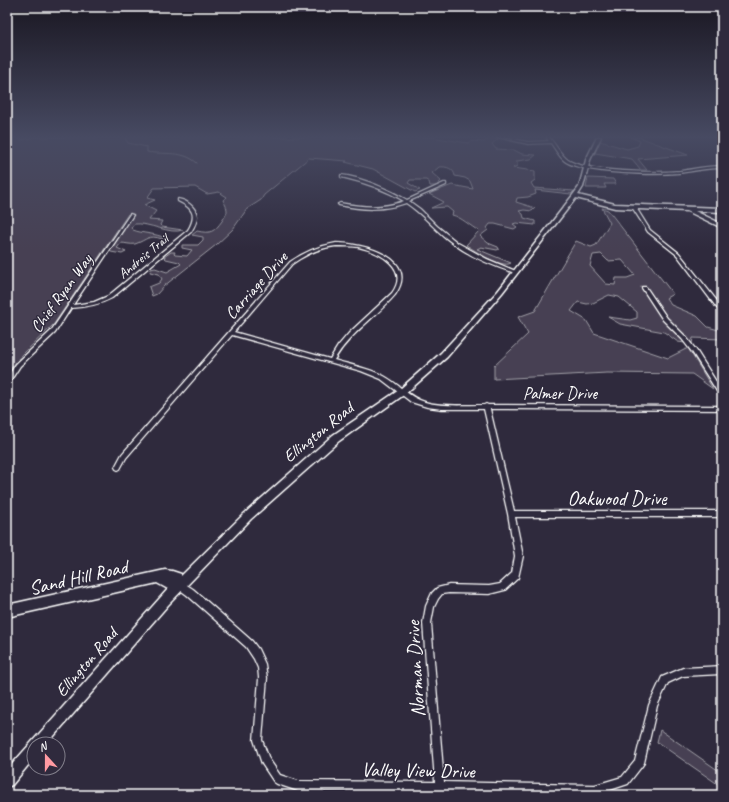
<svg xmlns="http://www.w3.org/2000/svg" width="729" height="802" viewBox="0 0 729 802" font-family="Caveat,sans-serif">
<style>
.green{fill:#464152;stroke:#a2a0a8;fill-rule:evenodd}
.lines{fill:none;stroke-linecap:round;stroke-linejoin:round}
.stream{stroke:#a7a6ad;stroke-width:1}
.street-casing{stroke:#fff;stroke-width:2.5}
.secondary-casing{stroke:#fff;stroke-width:3}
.street{fill:#2f2a3d;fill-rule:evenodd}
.secondary{fill:#2f2a3d;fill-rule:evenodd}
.labels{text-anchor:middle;stroke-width:3;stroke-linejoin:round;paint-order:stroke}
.far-street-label{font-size:14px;fill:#fff;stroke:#2f2a3d}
.street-label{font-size:17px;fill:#fff;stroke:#2f2a3d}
.near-street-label{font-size:20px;fill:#fff;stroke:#2f2a3d}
</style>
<rect width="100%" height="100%" fill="#2f2a3d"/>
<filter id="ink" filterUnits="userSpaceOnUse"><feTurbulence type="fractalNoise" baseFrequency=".025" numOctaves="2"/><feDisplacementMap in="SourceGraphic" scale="8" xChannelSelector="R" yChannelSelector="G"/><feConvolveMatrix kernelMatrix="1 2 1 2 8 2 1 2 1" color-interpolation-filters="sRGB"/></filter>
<g filter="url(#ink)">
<path class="green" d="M7,137H24L19,139L21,140L36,137H431L468,143L473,141L484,142C489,138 491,138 498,139L492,144L496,149L514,150L522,154L536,155L531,159L517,161V166L513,168L535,171V180L531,183L534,188L574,191L571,194L535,190L536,194L528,197L517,198L516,202L535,208L532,211L524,210L519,211L523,214L524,218L535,221V225L516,223L513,224L517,227L514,229L495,224H490L487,228L488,230L480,236L488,243L498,247L499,249L497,250L481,247L477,249L511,263C501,269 476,251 466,245L479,231C470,226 461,217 452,215L453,212L447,207L431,208L444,202L429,194L452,185L473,189L470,181L465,178L455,176C454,169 447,166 439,167L432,173L441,181L436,186H430L429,182L426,180H410L408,183L420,190L415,192L373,169L345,162L347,161L309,158L264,195L261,200L247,209L233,229L216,245L164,286L157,294L152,296L149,287L159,283L162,279L159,274L150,272L151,269L155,268L167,272L181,264L179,262L166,259L164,257L171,252H175L174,254L175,255L187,256L192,250L182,248V245H198L203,240V237L192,235L197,231C211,234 214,232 222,221C228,212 229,211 223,200L227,197L219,192L207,194L195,187L154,188L147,198L155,200L144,205L156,211L149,220L162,221L160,225L162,227L183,230C170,235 149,222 134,224L131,228L133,230C143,234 155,233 165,238L162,239C148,234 147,240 135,244C131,245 125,243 121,243L117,248L126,252L122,254L111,252L110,251L111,249L124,230L130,214H128L54,324L23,354L7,373Z
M630,137H639L688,155L638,159L647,170H641L632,159L595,153L600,141L627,149L638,146L640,141Z
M588,178L613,179L616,184H604L606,188H586Z
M602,208L608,210L673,294L666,298L671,305L697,316L708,327L722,331V339L693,338L692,344L678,342L664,332L620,324L608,317L630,320L637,318V312L619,297L609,295L593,303L587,304L578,302L571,311L586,320L594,333L668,358L688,348L713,389L692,374L607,373L494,379V366L528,334L518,317L535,311L576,241L591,247L596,245L610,223ZM601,254L608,261L622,260L635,275L627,278H616L615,285L606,284L590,266L593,255Z
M660,730L722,773V787L657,742Z"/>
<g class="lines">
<path class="stream" d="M124,137L128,143L147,147V152C165,155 183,150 197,163
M7,150L13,148"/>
<defs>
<path id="street" d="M497,137H503L528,142L549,141L546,137H549C555,144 561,155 568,160C585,172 658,173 680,171C694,169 707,166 722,166V168C707,168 694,171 679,173C656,175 585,174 566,162C560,158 555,149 551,143L528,144Z
M341,175C361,177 390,190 407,200L444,183H446V185L409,201L420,209L437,226L458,243L487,259L518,272L516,273H515C490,265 466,255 446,238C432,226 421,213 406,203C382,211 363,210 339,205L338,204L340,203C363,207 381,209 404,201C384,189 363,182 341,177Z
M178,199C186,200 196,207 197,216C197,222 194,227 191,232L112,298C99,305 86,307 71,308L55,333L20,366L9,383L7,384V378L16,364L51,331L130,214L133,215L73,305L94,302L108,296L188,230C197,215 193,208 178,201Z
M633,206H635L650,230L679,253L721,306V308H717L677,255L648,232L632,207Z
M336,243C363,243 421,258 395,295C375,318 351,332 334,360C351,365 368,368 384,376C399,384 408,397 425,402C442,407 466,405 484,405L486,404L488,405L722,406V410L490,409L514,511H722V517H515L523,556L518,578L505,590L489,594L449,593L442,594L438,599L434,607L431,623L444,782L595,785L622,777L635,761L649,705L662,677L683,668L722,666V674L683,676L668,683L657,706L644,763L642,766L628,784L595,795L440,792L298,791L277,784L274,782L262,764L254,740L259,678L258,668L254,659L246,647L187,595L176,587L175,584L176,581L179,580L193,589L252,641L258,649L265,664L267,678L262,740L269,759L280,775L298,781L435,782L423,623L426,606L432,593L437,588L449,585L489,586L500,584L512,573L515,556L508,514L484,409H442L427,407L411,402L381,379L361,371L232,335L126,458L120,469L118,470L116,469L115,467L122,454L290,262C304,252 319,246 336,243ZM336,246C344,246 351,246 358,247C380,252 410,268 392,293L349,333L338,346L330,359L234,332L292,264C306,254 320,248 336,246Z
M642,287H646L667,318L686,337L696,350L722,391V397L720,396L692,352L682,339L663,320L642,288Z"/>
<path id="secondary" d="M597,137H601L590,160L583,187L578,195L615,204L722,208V212L695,211L722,224V228L687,211L615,208L576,198L502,293L447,357L405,394L339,441L251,519L168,605L47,744H34V758L12,785L7,787V770L168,589L157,583L7,617V605L165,570L172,571L181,574V576L245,513L333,435L399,390L441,353L498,291L573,195L579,187L586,160Z"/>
</defs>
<use href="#street" class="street-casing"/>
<use href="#secondary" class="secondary-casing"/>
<use href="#street" class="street"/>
<use href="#secondary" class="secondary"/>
</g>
</g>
<linearGradient id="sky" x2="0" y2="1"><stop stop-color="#1a1722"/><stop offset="0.55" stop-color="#474a62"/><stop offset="1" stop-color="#474a62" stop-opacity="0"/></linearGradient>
<rect width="729" height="249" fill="url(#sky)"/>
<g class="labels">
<g class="far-street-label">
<text transform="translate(143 256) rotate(-40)" y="5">Andreis Trail</text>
</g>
<g class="street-label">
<text transform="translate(256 285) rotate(-48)" y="6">Carriage Drive</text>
<text transform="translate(61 293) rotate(-54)" y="6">Chief Ryan Way</text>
<text x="560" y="399">Palmer Drive</text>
<text transform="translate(318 432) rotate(-39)" y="6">Ellington Road</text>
<text transform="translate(86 662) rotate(-49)" y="6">Ellington Road</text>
</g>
<g class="near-street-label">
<text x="617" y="505">Oakwood Drive</text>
<text transform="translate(78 577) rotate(-13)" y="7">Sand Hill Road</text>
<text transform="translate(415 669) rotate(-93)" y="7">Norman Drive</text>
<text transform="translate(418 770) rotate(1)" y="7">Valley View Drive</text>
</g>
</g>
<rect width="729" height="802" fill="none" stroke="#2f2a3d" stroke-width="24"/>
<rect x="12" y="12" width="705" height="778" fill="none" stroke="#fff" stroke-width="1.5" filter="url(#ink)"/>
<g transform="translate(46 756) rotate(339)"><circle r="19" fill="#2f2a3d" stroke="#827f8b"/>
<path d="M0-3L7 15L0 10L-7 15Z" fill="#ff9aa2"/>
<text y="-6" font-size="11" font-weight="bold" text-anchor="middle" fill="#ffffff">N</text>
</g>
</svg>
